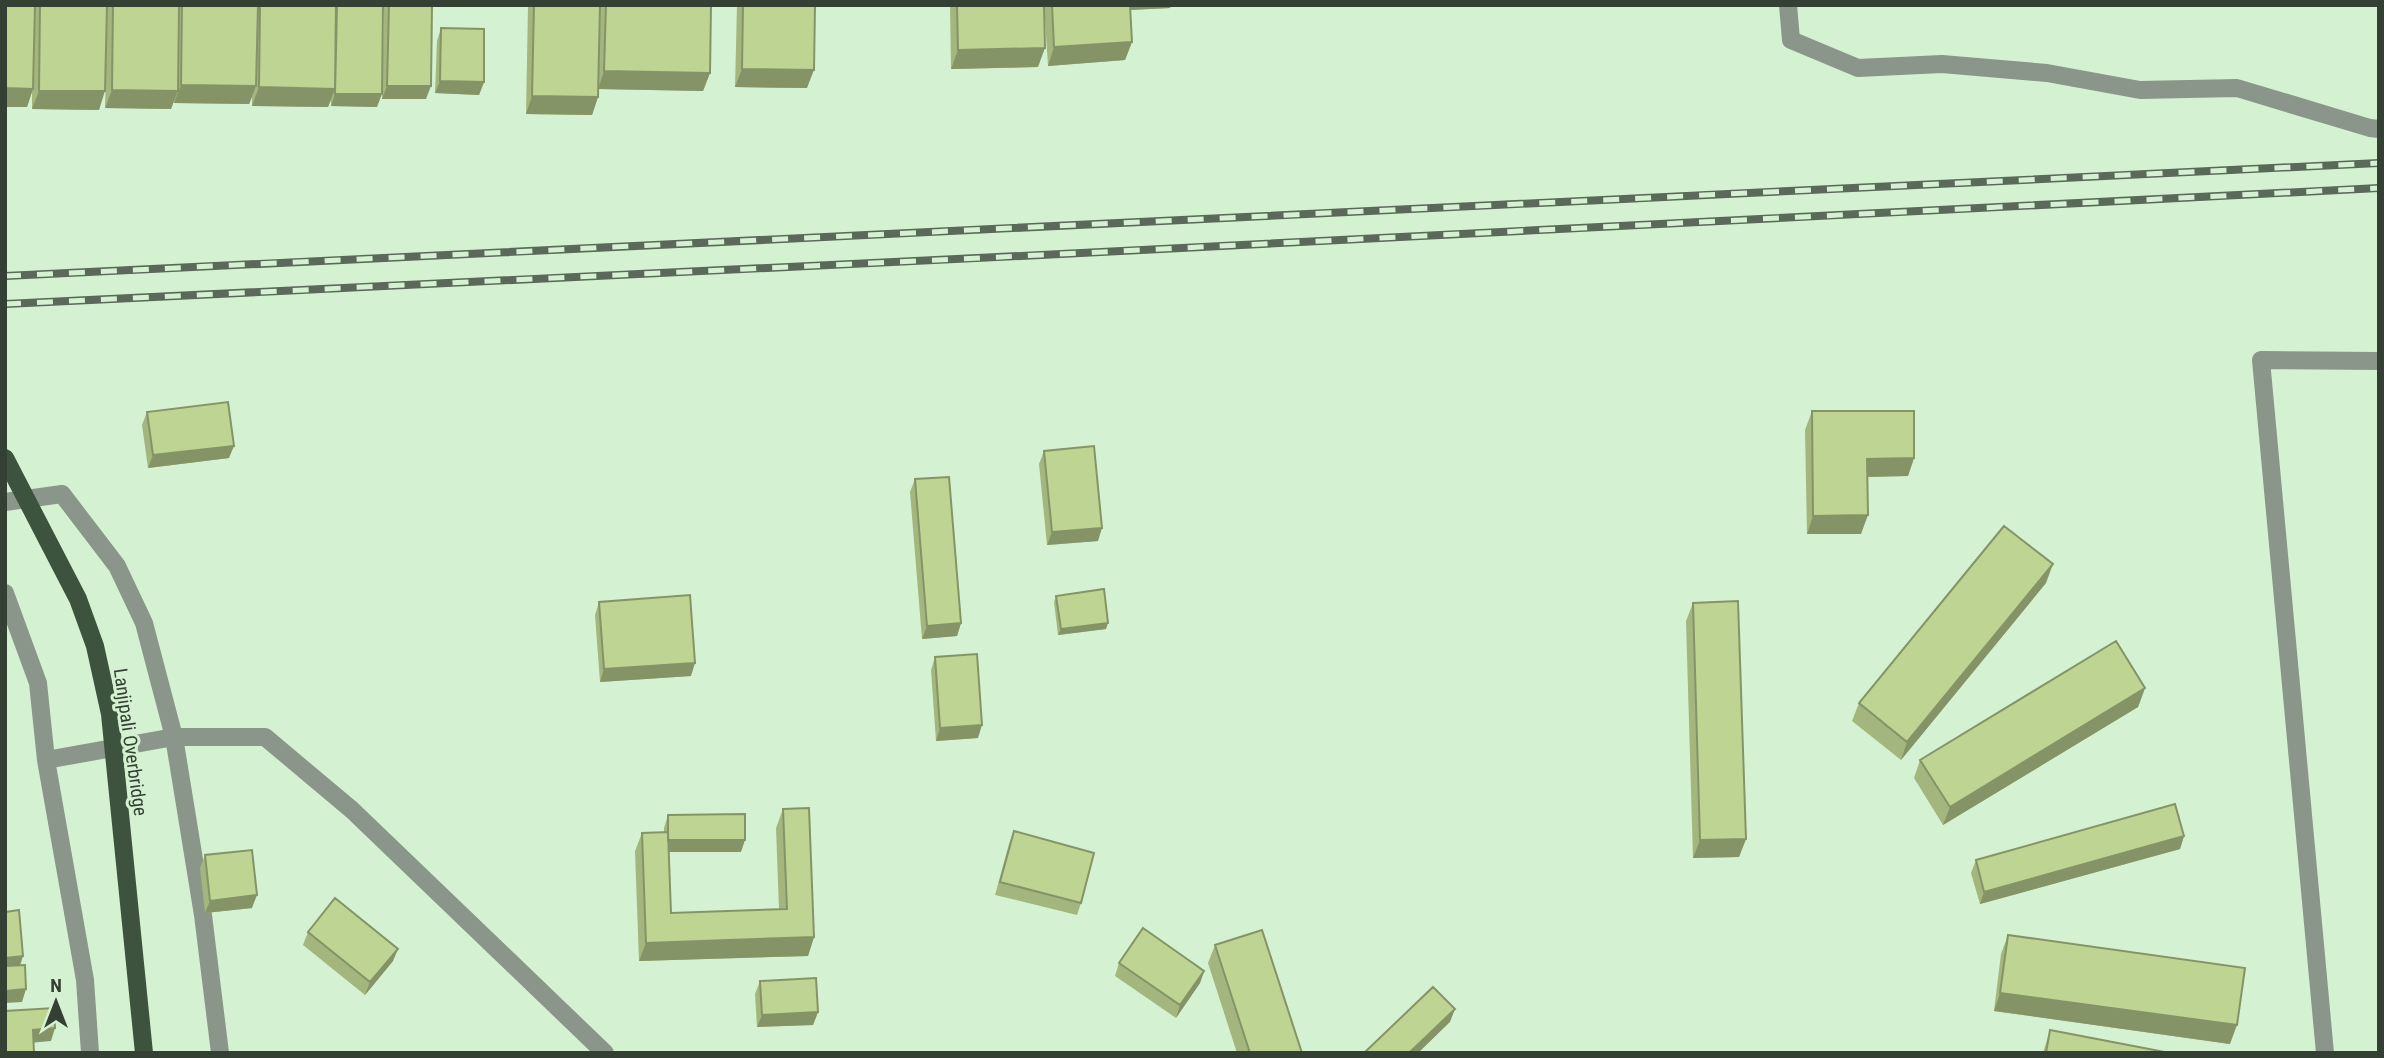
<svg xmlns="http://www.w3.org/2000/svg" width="2384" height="1058" viewBox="0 0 2384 1058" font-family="'Roboto Condensed',sans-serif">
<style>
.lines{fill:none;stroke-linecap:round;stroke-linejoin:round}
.minor{stroke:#8a9689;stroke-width:18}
.rail-casing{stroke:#5a6959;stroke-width:8}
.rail{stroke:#d4f2d2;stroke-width:5;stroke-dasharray:16;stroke-linecap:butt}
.major-bridge{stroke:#3e533d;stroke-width:18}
.wall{fill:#a3b67e}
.shaded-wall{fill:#859467}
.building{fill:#bed493;stroke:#859467;stroke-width:2}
.labels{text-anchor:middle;stroke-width:6;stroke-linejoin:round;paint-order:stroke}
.street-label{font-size:19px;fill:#354034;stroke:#d4f2d2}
</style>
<rect width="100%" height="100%" fill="#d4f2d2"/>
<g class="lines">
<path class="minor" d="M1788,5L1791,40L1858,68L1942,64L2047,73L2140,90L2237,88L2370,128L2379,129
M5,502L62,494L117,566L144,623L174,737L203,915L220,1053
M5,593L38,683L46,760L85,980L90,1053
M46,760L174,737H265L352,810L605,1053
M2325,1053L2261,360L2379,361"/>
<defs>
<path id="rail" d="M5,276L2379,163
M5,304L1041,255L2379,188"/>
</defs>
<use href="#rail" class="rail-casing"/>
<use href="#rail" class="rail"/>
<path class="major-bridge" d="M5,458L78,599L95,646L110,714L144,1053"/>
</g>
<path class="wall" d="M5,5H383L377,107L331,106V100L328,107L252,106V97L249,104L174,103V100L171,109L105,108L106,74L99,110L32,109V91L27,107H5Z
M384,5H432L426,99H382Z
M528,5H711L710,73L703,91L598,89V97L592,115L526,114Z
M737,5H815L807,88L735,87Z
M950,5H1044L1038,67L951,69Z
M1044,5H1171L1170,8L1130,10L1132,42L1125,60L1048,66Z
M441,28L484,82L479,95L435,93L437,41Z
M1812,411L1914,458L1908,476L1868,477L1861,534H1807L1805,430Z
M147,412L229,458L148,468L142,425Z
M1044,451L1098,541L1047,545L1039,464Z
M915,479L961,623L957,636L922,639L910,492Z
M2046,583L1901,760L1852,721L1859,703Z
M1056,596L1106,629L1058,635L1054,602Z
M599,602L691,676L600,682L595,615Z
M1693,603L1746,839L1739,857L1693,858L1686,621Z
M935,657L978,738L936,741L931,670Z
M2145,688L2138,707L1943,825L1914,778L1920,760Z
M783,809L814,937L808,956L639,961L635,851L642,833L664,832V828L668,815L741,852H669L671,913L779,909L776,828Z
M1014,831L1081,903L1077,915L995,895L1009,844Z
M2184,836L2180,849L1980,904L1971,873L1976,860Z
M205,855L252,908L205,913L200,868Z
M308,932L393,961L365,995L303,945Z
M2008,935L2230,1044L1994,1011L2001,954Z
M1215,945L1302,1053H1237L1208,963Z
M1119,963L1204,971L1200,983L1176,1018L1115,976Z
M760,981L818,1012L813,1025L757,1027L755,994Z
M2050,1030L2170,1053H2043Z"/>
<path class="shaded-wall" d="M1131,5H1171L1170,8L1129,10Z
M1132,42L1125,60L1048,66L1054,47Z
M1045,48L1038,67L951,69L958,50Z
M742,69L814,70L807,88L735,87Z
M604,71L710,73L703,91L598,89Z
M440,81L484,82L479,95L435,93Z
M181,85L256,86L249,104L174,103Z
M387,86H431L426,99H382Z
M259,87L335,89L328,107L252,106Z
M5,88L33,89L27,107H5Z
M112,90L178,91L171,109L105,108Z
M39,91H105L99,110L32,109Z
M335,94H382L377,107L331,106Z
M532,96L598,97L592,115L526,114Z
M234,446L229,458L148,468L153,455Z
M1914,458L1908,476L1861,477L1867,459Z
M1868,515L1861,534H1807L1813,516Z
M1102,528L1098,541L1047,545L1052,532Z
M2053,564L2046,583L1901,760L1907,742Z
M961,623L957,636L922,639L927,626Z
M1108,623L1106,629L1058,635L1061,629Z
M695,663L691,676L600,682L604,669Z
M2145,688L2138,707L1943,825L1950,807Z
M982,725L978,738L936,741L940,728Z
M2184,836L2180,849L1980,904L1984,892Z
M1746,839L1739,857L1693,858L1700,840Z
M668,840H745L741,852H664Z
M257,895L252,908L205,913L210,901Z
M814,937L808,956L639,961L646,943Z
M398,949L393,961L365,995L370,982Z
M23,956L19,969L5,970V958Z
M1204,971L1200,983L1176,1018L1180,1005Z
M26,989L22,1002L5,1003V991Z
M2000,993L2237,1025L2230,1044L1994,1011Z
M1455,1009L1450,1022L1418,1053H1409Z
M818,1012L813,1025L757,1027L762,1015Z
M55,1028L51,1041L28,1043L33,1030Z"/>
<path class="building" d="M5,5H35L33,89L5,88Z
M40,5H107L105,91H39Z
M113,5H179L178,91L112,90Z
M182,5H258L256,86L181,85Z
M260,5H336L335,89L259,87Z
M337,5H383L382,94H335Z
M389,5H432L431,86H387Z
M534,5H600L598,97L532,96Z
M606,5H711L710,73L604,71Z
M743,5H815L814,70L742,69Z
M957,5H1044L1045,48L958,50Z
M1052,5H1130L1132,42L1054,47Z
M441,28L484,29V82L440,81Z
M228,402L234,446L153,455L147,412Z
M1812,411H1914V458L1867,459L1868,515L1813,516Z
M1094,446L1102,528L1052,532L1044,451Z
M949,477L961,623L927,626L915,479Z
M2004,526L2053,564L1907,742L1859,703Z
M1104,589L1108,623L1061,629L1056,596Z
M690,595L695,663L604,669L599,602Z
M1738,601L1746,839L1700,840L1693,603Z
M2116,641L2145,688L1950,807L1920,760Z
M977,654L982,725L940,728L935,657Z
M2175,804L2184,836L1984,892L1976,860Z
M809,808L814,937L646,943L642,833L668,832L671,913L787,909L783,809Z
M745,814V840H668V815Z
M1014,831L1094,853L1081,903L1000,882Z
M252,850L257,895L210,901L205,855Z
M335,898L398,949L370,982L308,932Z
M19,910L23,956L5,958V912Z
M1143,928L1204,971L1180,1005L1119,963Z
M1262,930L1302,1053H1250L1215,945Z
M2008,935L2245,968L2237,1025L2000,993Z
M25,965L26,989L5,991V966Z
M816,978L818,1012L762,1015L760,981Z
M1433,987L1455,1009L1409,1053H1364Z
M54,1008L55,1028L33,1030L34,1053H5V1011Z
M2050,1030L2170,1053H2046Z"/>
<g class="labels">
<g class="street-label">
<text transform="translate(131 742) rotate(82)" y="7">Lanjipali Overbridge</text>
</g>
</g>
<rect width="2384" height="1058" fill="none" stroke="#354034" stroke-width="14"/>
<g transform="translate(56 1002)" stroke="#d4f2d2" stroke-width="5" paint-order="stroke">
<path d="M0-5L12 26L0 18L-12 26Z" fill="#354034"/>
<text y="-10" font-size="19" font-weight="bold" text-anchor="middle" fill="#354034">N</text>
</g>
</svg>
